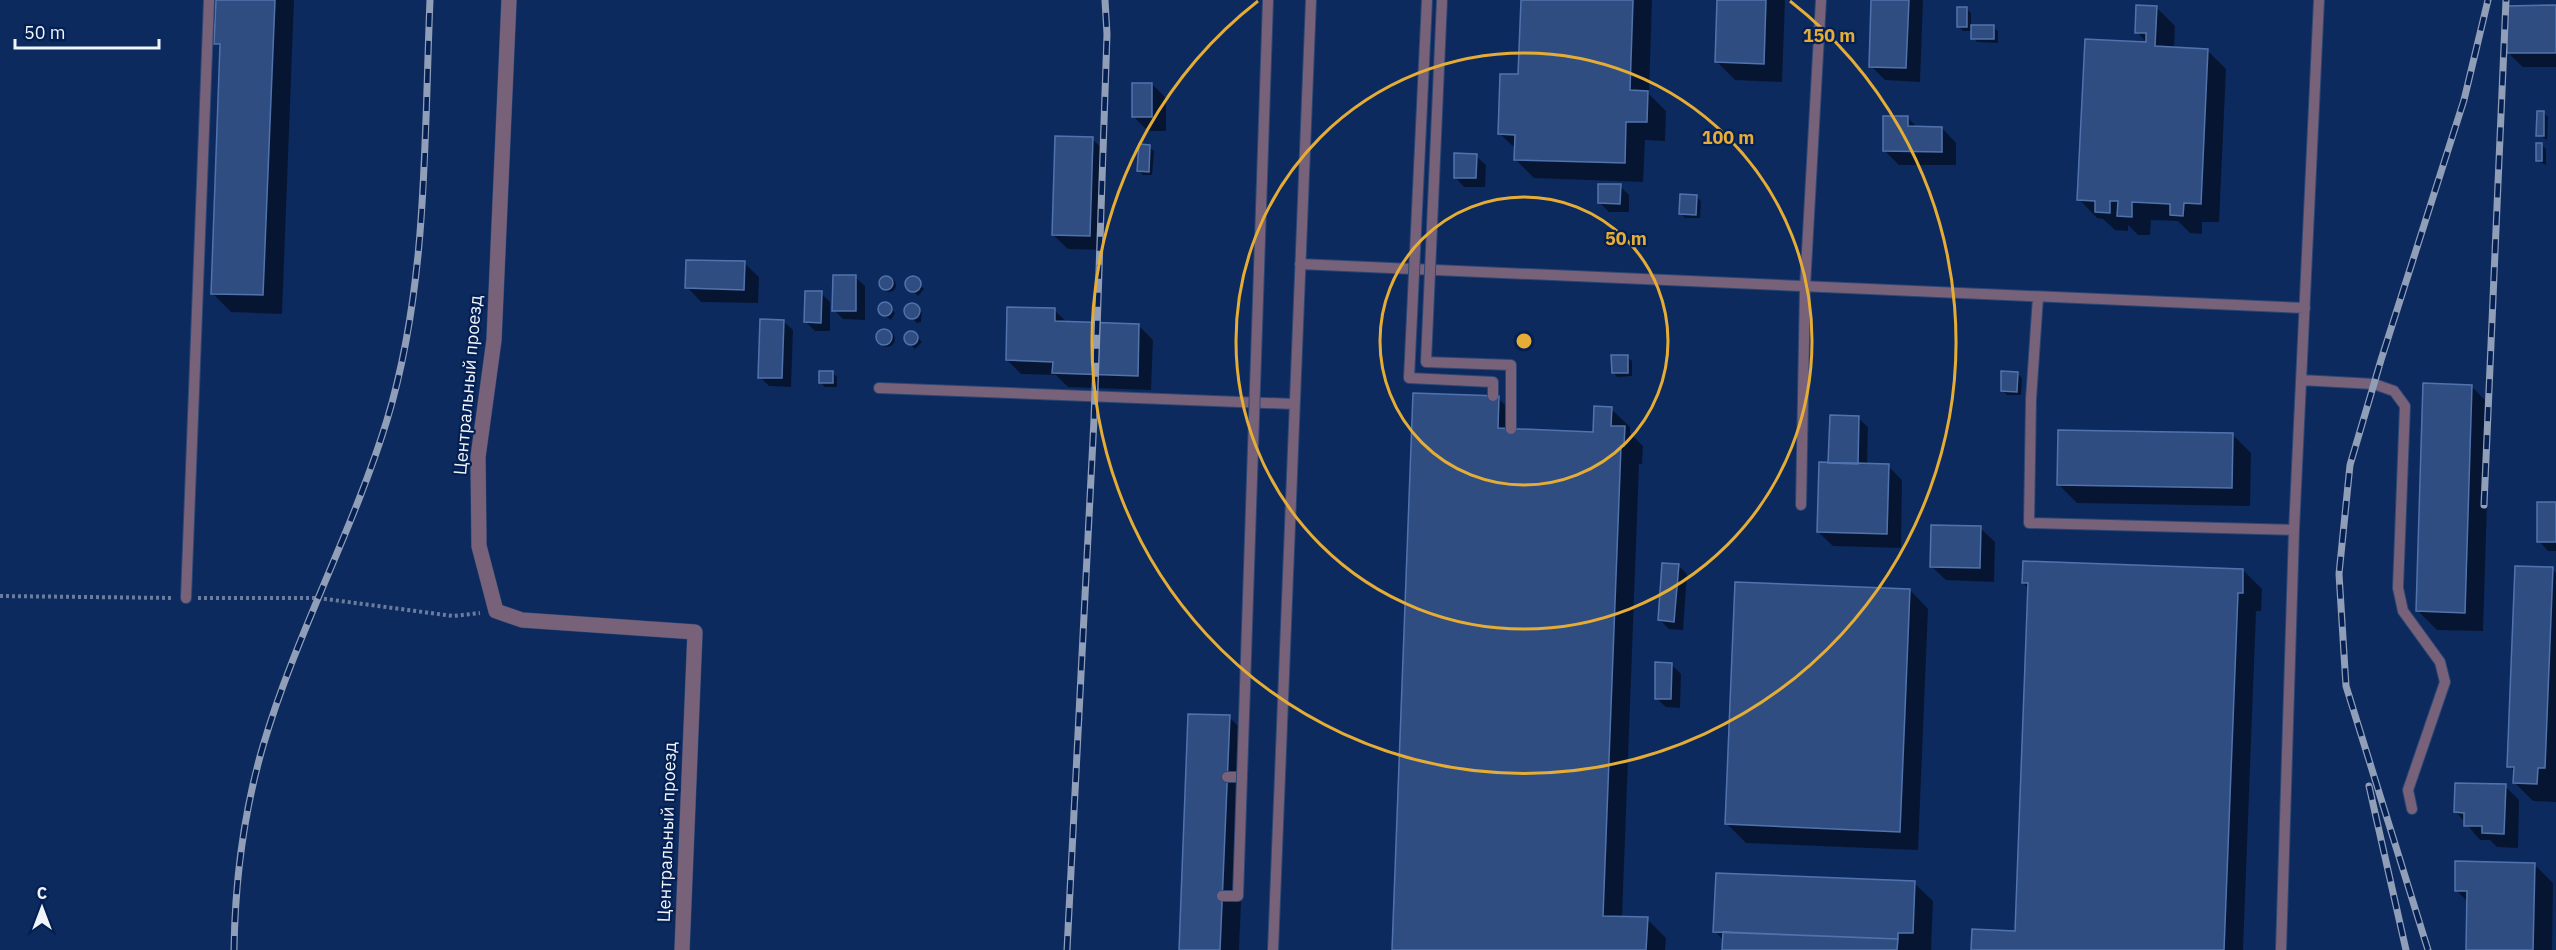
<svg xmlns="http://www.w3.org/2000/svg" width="2556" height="950" viewBox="0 0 2556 950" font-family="'IBM Plex Sans',sans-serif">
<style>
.shadow{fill:#0007}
.building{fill:#304d82;stroke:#5173ad;stroke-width:1.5}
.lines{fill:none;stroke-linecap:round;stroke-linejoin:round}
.lane-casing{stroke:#2d4674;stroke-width:12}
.street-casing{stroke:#2d4674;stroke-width:16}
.path{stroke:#6a7d9e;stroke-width:4;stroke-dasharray:3 3;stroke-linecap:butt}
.lane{stroke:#77627a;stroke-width:10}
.street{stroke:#77627a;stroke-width:15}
.rail-casing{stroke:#909eb8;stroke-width:7}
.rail{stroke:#041f52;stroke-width:4.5;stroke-dasharray:14;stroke-linecap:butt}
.lane-bridge-casing{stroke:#2d4674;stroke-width:12;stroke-linecap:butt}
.lane-bridge{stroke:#77627a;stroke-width:10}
.ring{fill:none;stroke:#e6ad36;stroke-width:3}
.labels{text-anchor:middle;stroke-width:4.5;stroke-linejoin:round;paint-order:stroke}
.street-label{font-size:18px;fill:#f1f5fb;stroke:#041f52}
.centre{fill:#e6ad36;stroke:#041f52;stroke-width:3}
.ring-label{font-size:18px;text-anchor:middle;font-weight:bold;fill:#e6ad36;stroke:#041f52;stroke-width:4.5;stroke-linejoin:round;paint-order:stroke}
</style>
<rect width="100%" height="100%" fill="#0d2a5e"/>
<path class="shadow" d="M217,0H294L282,314L231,312L212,293L222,49L216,43Z
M1522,0H1652L1649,94L1666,111L1665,141L1645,140L1643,182L1534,178L1515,159L1516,149L1500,134L1520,76Z
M1718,0H1785L1782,82L1735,80L1716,61Z
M1873,0H1923L1920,82L1885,80L1871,66Z
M2156,7L2175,26L2174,49L2207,50L2226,69L2219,222H2202V234L2190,233L2178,221L2151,220L2150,235H2138L2128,225V231L2115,230L2103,219L2097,218L2079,199L2148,44L2137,32Z
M2556,7V67H2523L2508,53Z
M1967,9L1971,13V27H1993L1998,31V43L1977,42L1973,38V31H1963L1959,27Z
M1152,84L1166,98V131H1148L1134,117Z
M2544,113L2548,117L2547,140L2538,135Z
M1908,118L1918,128H1942L1956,143V165H1899L1885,151Z
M1092,139L1107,153L1103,250L1068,249L1053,235Z
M2542,145L2546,149V165L2537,161Z
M1149,147L1154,151L1152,175H1143L1139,171Z
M1476,156L1486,165L1485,187H1464L1455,177Z
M1620,186L1629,195V212H1609L1599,202Z
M1696,196L1701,201L1700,218H1685L1681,213Z
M744,263L759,277L758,303L701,302L687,287Z
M855,277L865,286V320L843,319L834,310Z
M882 285a7 7 0 1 1 14 0a7 7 0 1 1-14 0Z
M913,278L924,289L918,296L907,284Z
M821,293L830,302V331H815L806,322Z
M888,305L895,313L891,320L882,314V306Z
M911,305L922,312L921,322L917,323L905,312Z
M1054,310L1068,323L1139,326L1153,340L1151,390L1068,387L1056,375L1021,374L1007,360Z
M783,321L793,330L791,387L769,386L760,377Z
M879 339a8 8 0 1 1 16 0a8 8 0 1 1-16 0Z
M913,332L922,342L915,349L906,341L908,333Z
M1627,357L1632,361V376L1617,377L1613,372Z
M833,373L837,377V387H825L820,382Z
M2017,373L2022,378L2021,395H2007L2002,390Z
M2471,386L2490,405L2483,631L2437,630L2418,611Z
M1498,398L1517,417V430L1594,434L1611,409L1630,427V433L1643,446L1642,464H1639L1622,918L1647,919L1666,938L1665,950H1393Z
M1858,418L1868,427L1867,465L1888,466L1902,480L1901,548L1833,546L1818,532L1830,464Z
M2232,434L2251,453L2250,506L2077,503L2058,484Z
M2556,504V551H2548L2539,541Z
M1980,528L1995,542L1994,582L1946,580L1931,566Z
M1678,565L1687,574L1683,630L1669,629L1660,620Z
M2552,569L2556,573V802L2533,801L2514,782L2515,772L2509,766Z
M2243,570L2262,589L2261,611H2256L2243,950H1972L2016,932L2029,589L2023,583Z
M1910,590L1928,609L1918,850L1746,843L1727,824Z
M1671,664L1681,674L1680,708L1666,707L1656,698Z
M1229,717L1248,736L1239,950H1180Z
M2505,786L2519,800L2518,848L2497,847L2490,840H2480L2456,812Z
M2534,864L2553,883L2552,950H2467L2468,902L2456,890Z
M1914,883L1933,901L1931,950H1724V941L1715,931Z"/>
<path class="building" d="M216,0H275L263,295L211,294L220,44H214Z
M1521,0H1633L1630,90L1648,91L1647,122H1626L1625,163L1514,160L1515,135L1498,134L1500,74H1518Z
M1717,0H1766L1764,64L1715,62Z
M1871,0H1909L1906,68L1869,67Z
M2136,5L2157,6L2155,46L2208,49L2201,204L2184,203L2183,216L2170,215V204L2132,202V217L2117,216L2118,201H2110V213L2095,212V201L2077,200L2085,39L2146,42V33H2135Z
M2556,5V53H2507L2506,6Z
M1957,7H1967V27H1957Z
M1971,25H1994V39H1971Z
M1132,83H1152V117H1132Z
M2537,111H2544V136H2536Z
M1883,116H1908V126L1942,127V152L1883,151Z
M1055,136L1093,137L1090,236L1052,235Z
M2536,143H2542V161H2536Z
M1139,144L1150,145L1149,172L1137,171Z
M1454,153L1477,154L1476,178H1454Z
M1598,184H1621L1620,204L1598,203Z
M1680,194L1697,195L1696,215L1679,214Z
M686,260L745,261L744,290L685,288Z
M833,275H856V311H832Z
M879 283a7 7 0 1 1 14 0a7 7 0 1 1-14 0Z
M905 284a8 8 0 1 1 16 0a8 8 0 1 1-16 0Z
M805,291H822L821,323L804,322Z
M878 309a7 7 0 1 1 14 0a7 7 0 1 1-14 0Z
M904 311a8 8 0 1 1 16 0a8 8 0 1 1-16 0Z
M1007,307L1055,308V321L1139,324L1138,376L1052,373L1053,362L1006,360Z
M760,319L784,320L782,378H758Z
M876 337a8 8 0 1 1 16 0a8 8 0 1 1-16 0Z
M904 338a7 7 0 1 1 14 0a7 7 0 1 1-14 0Z
M1611,355H1628V373H1612Z
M819,371H833V383H819Z
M2001,371L2018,372L2017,392L2001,391Z
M2423,383L2472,385L2465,613L2416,611Z
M1413,393L1499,396L1498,428L1593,432L1594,406L1612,407L1611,426H1625L1624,446H1621L1603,916L1648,917L1646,950H1392Z
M1830,415L1859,416L1858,464L1828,463Z
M2058,430L2233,433L2232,488L2057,485Z
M1819,462L1889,464L1887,534L1817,532Z
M2537,502H2556V542H2537Z
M1931,525L1981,526L1980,568L1930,567Z
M2023,561L2243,569V593H2238L2224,950H1971L1972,929L2015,931L2028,583H2022Z
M1662,563L1679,564L1674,622L1658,620Z
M2515,566L2553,567L2545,768H2538L2537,784L2513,783L2514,767H2507Z
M1735,582L1910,589L1900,832L1725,824Z
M1655,662L1672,663L1671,699H1655Z
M1188,714L1230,715L1220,950H1179Z
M2455,783L2506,784L2504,834L2482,833V826H2464V813L2454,812Z
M2455,861L2535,863L2533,950H2466L2467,891H2455Z
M1716,873L1915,881L1913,933H1898V939L1713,932Z
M1723,932L1898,939L1897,950H1722Z"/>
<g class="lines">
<defs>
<path id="lane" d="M1300,264L2305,308
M2038,297L2031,399L2029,523L2294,530
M2301,380L2374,384L2394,391L2405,406L2398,588L2403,611L2440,662L2445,682L2408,790L2412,809
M879,388L1294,404
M1801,505L1805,287L1821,0
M186,598L209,0
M1227,777H1242
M1273,950L1311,0
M2281,950L2294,530L2319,0"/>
<path id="street" d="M509,0L494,340L478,457L479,546L496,611L522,620L695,632L682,950"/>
</defs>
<use href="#lane" class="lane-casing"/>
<use href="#street" class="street-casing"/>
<path class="path" d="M0,596L173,598
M198,598H318L453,616L480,613"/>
<use href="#lane" class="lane"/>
<use href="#street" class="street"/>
<defs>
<path id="rail" d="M2484,505L2506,0
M2369,786L2406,950
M234,950C235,882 244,811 263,746C296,634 353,531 387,420C428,285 424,140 430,0
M1067,950L1094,419L1107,34L1105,0
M2428,950L2346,686L2339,574L2350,465L2381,360L2464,100L2488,0"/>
</defs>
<use href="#rail" class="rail-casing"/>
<use href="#rail" class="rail"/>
<defs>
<path id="lane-bridge" d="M1427,0L1409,378L1493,382V396
M1442,0L1426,362L1511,365V429
M1222,896H1238L1268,0"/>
</defs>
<use href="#lane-bridge" class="lane-bridge-casing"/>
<use href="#lane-bridge" class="lane-bridge"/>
</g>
<g class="ring">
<circle cx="1524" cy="341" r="144"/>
<circle cx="1524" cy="341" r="288"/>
<path d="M1790 1A432 432 0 1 1 1258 1"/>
</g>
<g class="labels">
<g class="street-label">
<text transform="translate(468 385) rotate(-85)" y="6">Центральный проезд</text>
<text transform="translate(667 832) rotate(-88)" y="6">Центральный проезд</text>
</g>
</g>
<circle cx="1524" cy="341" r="9" class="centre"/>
<g class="ring-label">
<text x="1829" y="42">150 m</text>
<text x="1728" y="144">100 m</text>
<text x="1626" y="245">50 m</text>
</g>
<g transform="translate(42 908)" stroke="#041f52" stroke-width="4.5" paint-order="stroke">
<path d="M0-4.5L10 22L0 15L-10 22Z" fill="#f1f5fb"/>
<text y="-9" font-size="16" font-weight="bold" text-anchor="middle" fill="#f1f5fb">С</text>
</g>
<path d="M15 39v9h144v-9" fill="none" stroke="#f1f5fb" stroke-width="3"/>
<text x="24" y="39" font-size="18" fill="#f1f5fb" stroke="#041f52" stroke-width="4.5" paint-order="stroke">50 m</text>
</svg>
